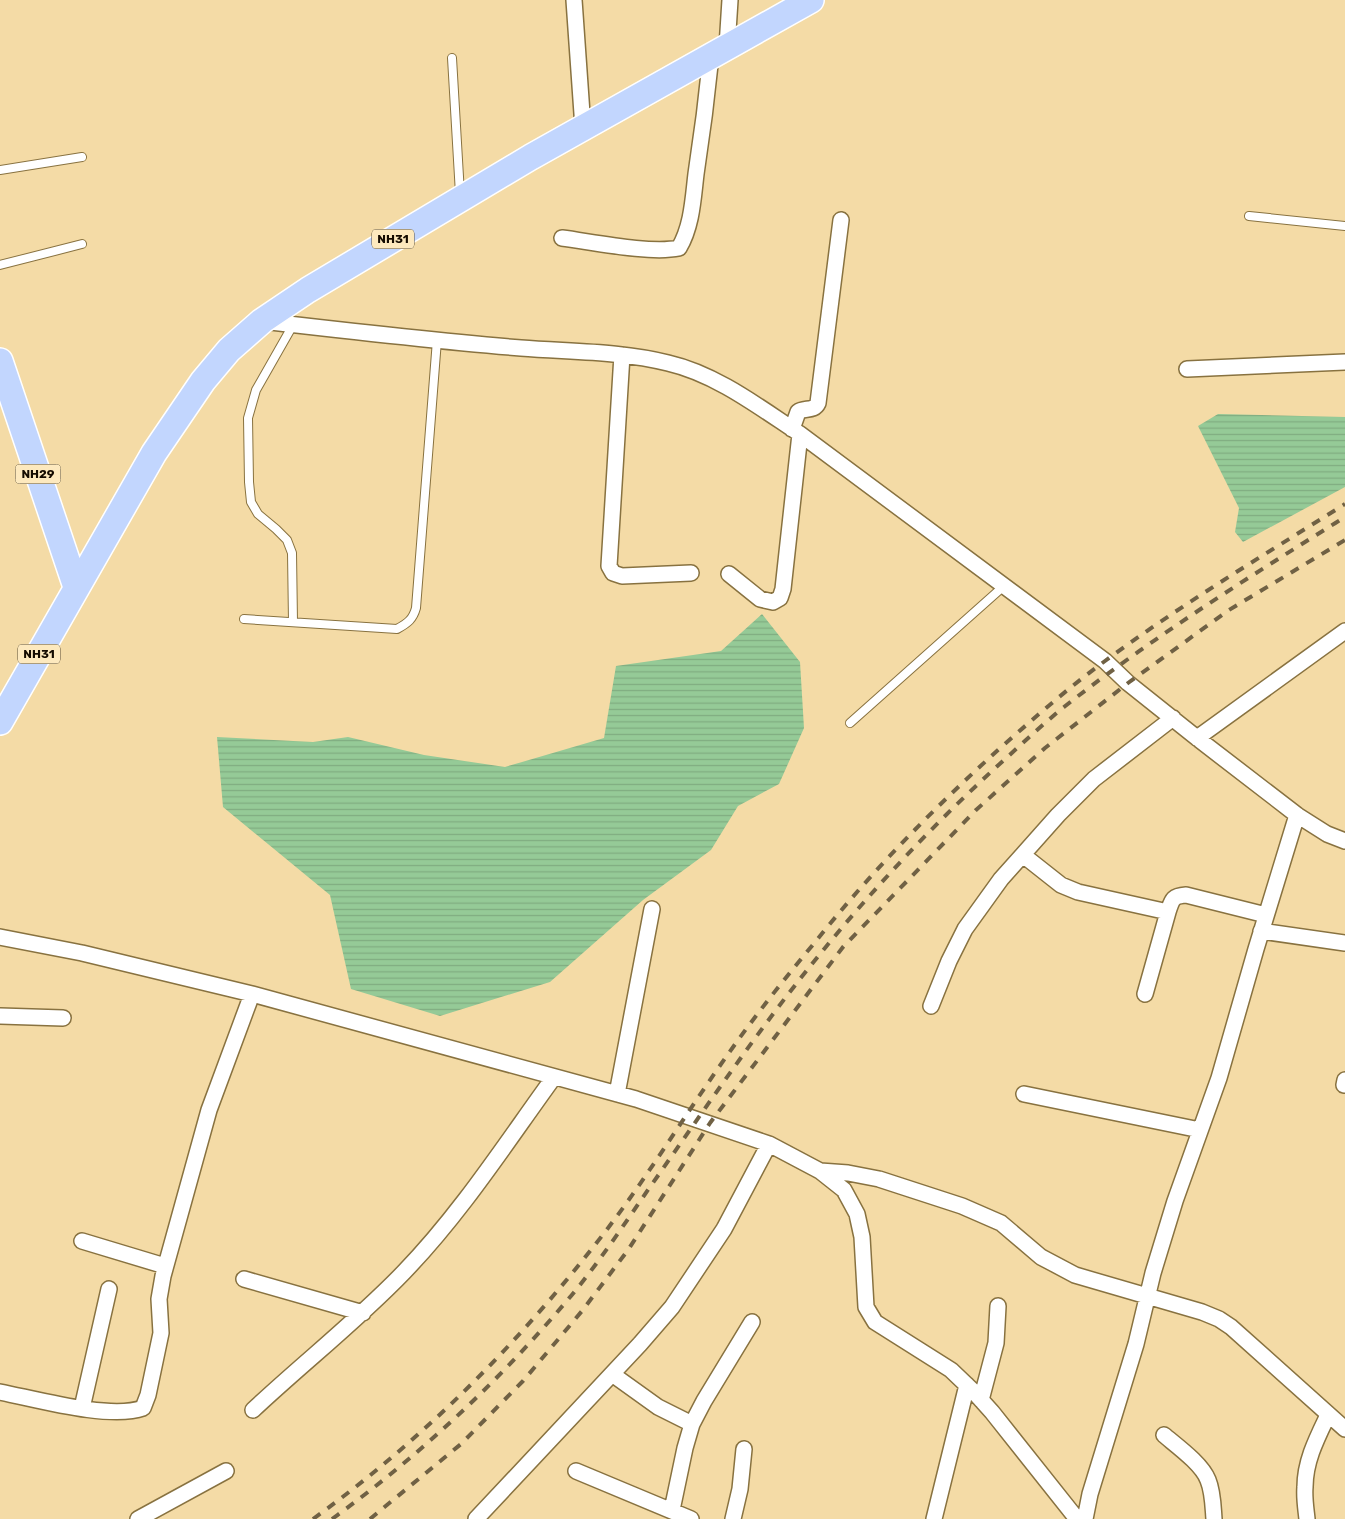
<svg xmlns="http://www.w3.org/2000/svg" width="1345" height="1519" viewBox="0 0 1345 1519" font-family="Rubik,sans-serif">
<style>
.water{fill:url(#water-rules)}
.lines{fill:none;stroke-linecap:round;stroke-linejoin:round}
.service-casing{stroke:#887240;stroke-width:10}
.minor-casing{stroke:#887240;stroke-width:18}
.trunk-casing{stroke:#fff;stroke-width:28}
.service{stroke:#fff;stroke-width:8}
.minor{stroke:#fff;stroke-width:15}
.trunk{stroke:#c2d6fe;stroke-width:25}
.rail{stroke:#706144;stroke-width:4;stroke-dasharray:9 9;stroke-linecap:butt}
.labels{text-anchor:middle;stroke-width:4;stroke-linejoin:round;paint-order:stroke}
.shield{fill:#fde9be;stroke:#5a4e39;stroke-width:1}
.shield-label{font-size:12px;font-weight:bold;fill:#140b00}
</style>
<defs>
<pattern id="water-rules" width="6" height="5" patternUnits="userSpaceOnUse" patternTransform="scale(1.25)"><rect width="6" height="5" fill="#95ca97"/><path d="M0 2.5h6" fill="none" stroke="#80ac80"/></pattern>
</defs>
<rect width="100%" height="100%" fill="#f4dba6"/>
<path class="water" d="M1218,414L1345,417V487L1243,542L1235,532L1239,508L1198,426Z
M762,614L800,662L804,728L779,784L738,806L711,850L643,900L550,982L440,1016L351,989L330,895L223,807L217,737L313,742L348,737L424,755L505,767L604,738L616,666L721,651Z"/>
<g class="lines">
<defs>
<path id="service" d="M452,58L460,194
M0,170L82,157
M1249,216L1345,226
M0,265L82,244
M293,325L256,390L248,418L249,482L251,502L258,514L276,529L287,540L292,553L293,622
M244,619L397,629C408,623 413,619 416,608L437,340
M850,723L1005,585"/>
<path id="minor" d="M574,0L583,128
M727,47L730,0
M562,238C593,242 650,254 679,248C692,226 693,199 696,174C702,135 707,96 711,56
M262,321C348,331 435,341 521,348C570,352 620,351 668,363C716,374 759,407 800,434L1105,661L1128,683L1197,738L1297,815L1327,834L1345,841
M622,355L609,566L613,573L622,576L691,573
M1187,369L1345,362
M792,429L798,412C804,407 814,412 818,403L841,220
M729,574L760,599L773,602L780,598L783,589L800,434
M1197,738L1345,631
M1023,855L1061,885L1078,892L1168,912C1172,900 1172,896 1186,895L1266,915
M1261,931L1345,943
M0,937L82,953L252,994L636,1099L769,1144L820,1171L844,1190L857,1214L862,1237L866,1307L875,1322L951,1370L974,1392L992,1412L1077,1519
M1145,994L1168,912
M931,1006L949,961L965,929L1001,879L1058,815L1094,779L1173,718
M0,1016L63,1018
M1344,1085L1345,1080
M617,1094L652,909
M1024,1094L1200,1130
M820,1171L848,1173L879,1179L962,1206L1001,1223L1041,1257L1075,1275L1202,1312L1219,1319L1231,1327L1345,1429
M82,1241L165,1266
M244,1279L363,1313
M612,1374L658,1407L692,1424
M0,1392C36,1399 110,1420 143,1408L148,1395L161,1333L159,1299L163,1276L209,1110L252,994
M981,1400L996,1343L998,1306
M82,1408L109,1289
M253,1410C303,1363 357,1321 404,1272C461,1213 506,1143 554,1077
M1164,1435C1177,1446 1202,1464 1208,1480C1213,1492 1213,1506 1214,1519
M576,1471L691,1519
M672,1510L685,1448L692,1424L704,1401L752,1322
M138,1519L226,1471
M476,1519L640,1344L672,1307L724,1229L769,1144
M733,1519L740,1489L744,1449
M934,1519L967,1385
M1085,1519L1090,1494L1136,1344L1153,1273L1175,1201L1219,1078L1256,949L1297,815
M1307,1519C1306,1509 1304,1498 1305,1487C1305,1461 1317,1438 1328,1415"/>
<path id="trunk" d="M0,361L76,587
M0,722L154,453L203,381L229,350L262,321L308,290L531,157L811,0"/>
</defs>
<use href="#service" class="service-casing"/>
<use href="#minor" class="minor-casing"/>
<use href="#trunk" class="trunk-casing"/>
<use href="#service" class="service"/>
<use href="#minor" class="minor"/>
<use href="#trunk" class="trunk"/>
<path class="rail" d="M313,1519C425,1438 520,1342 605,1232C648,1176 685,1115 726,1057C754,1017 785,978 816,941C871,872 933,809 998,750C1033,719 1068,688 1105,661C1182,604 1264,555 1345,504
M332,1519C418,1457 496,1384 565,1303C596,1267 623,1226 650,1187C707,1106 762,1024 825,948C880,881 940,818 1004,760C1024,742 1043,724 1064,707C1153,637 1249,577 1345,517
M370,1519L461,1444L523,1381L582,1311L628,1250L710,1123L843,947L976,810L1045,748L1128,683L1229,610L1345,540"/>
</g>
<g class="labels">
<g class="shield">
<rect x="372" y="229.5" width="42" height="19" rx="4"/>
<rect x="15.5" y="464.5" width="45" height="19" rx="4"/>
<rect x="18" y="644.5" width="42" height="19" rx="4"/>
</g>
<g class="shield-label">
<text x="393" y="243">NH31</text>
<text x="38" y="478">NH29</text>
<text x="39" y="658">NH31</text>
</g>
</g>
</svg>
